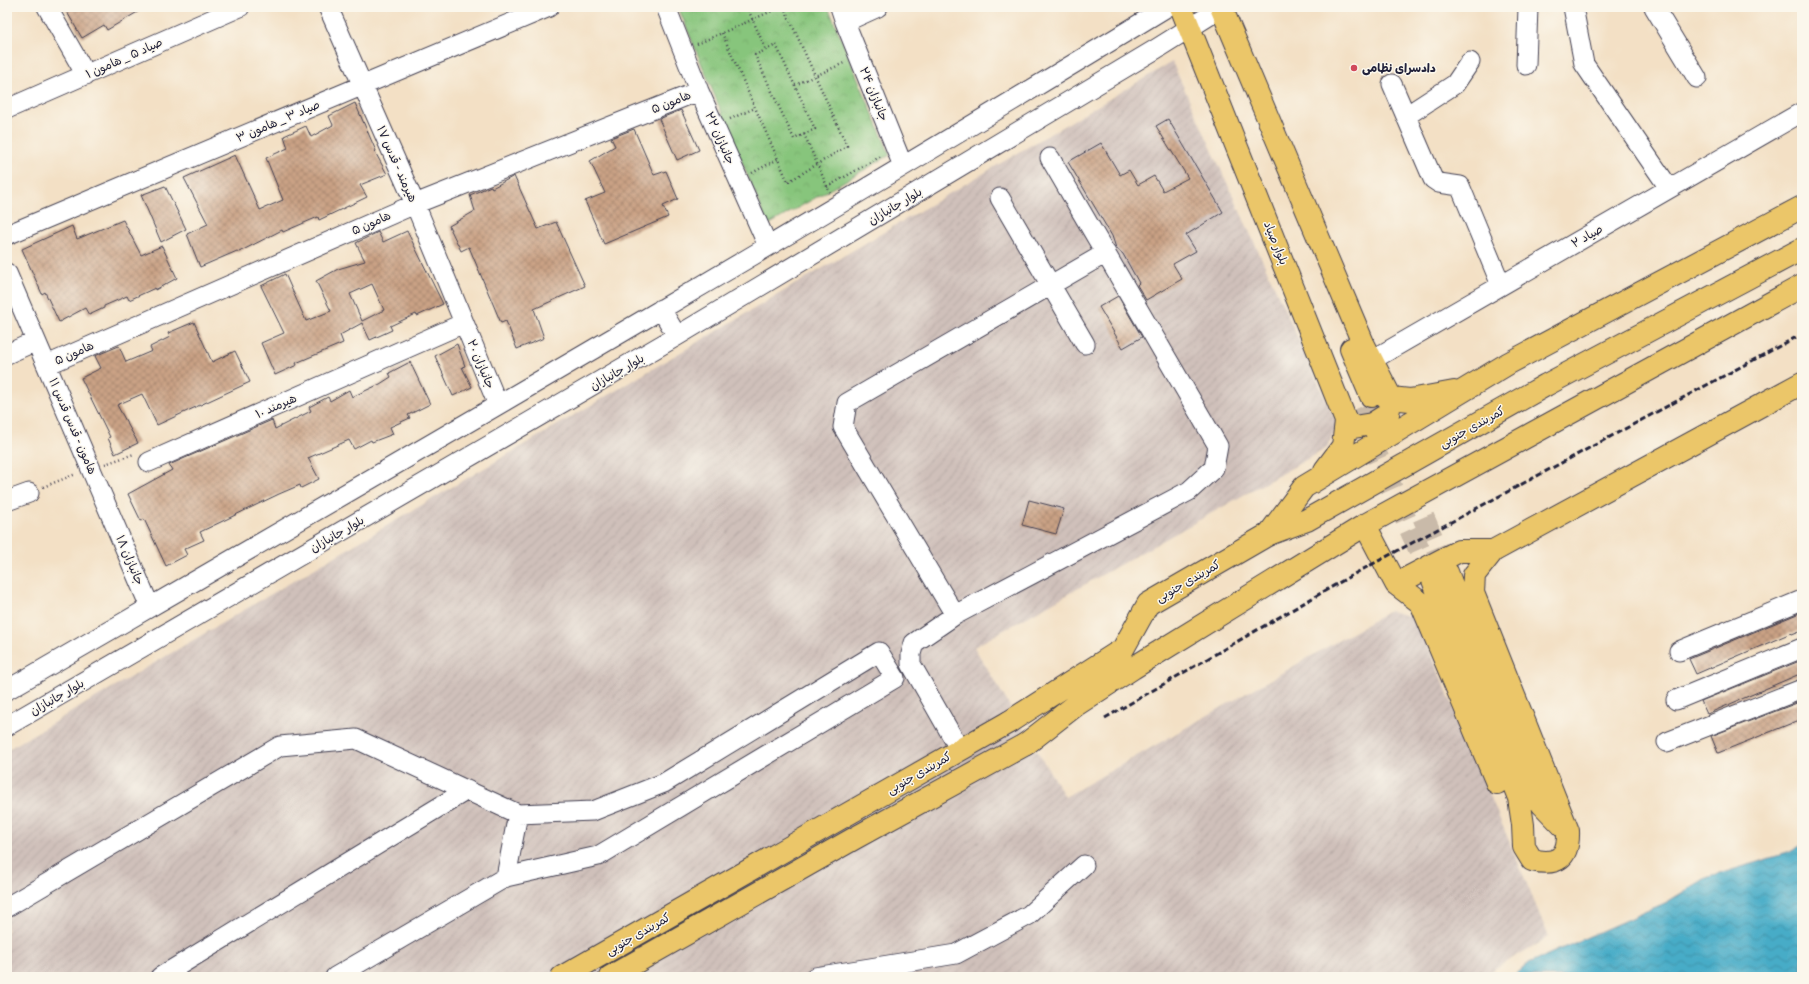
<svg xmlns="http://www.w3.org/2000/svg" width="1809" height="984" viewBox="0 0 1809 984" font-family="Dekko,'Playpen Sans Arabic',sans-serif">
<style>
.industrial{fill:url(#industrial-furrows)}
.park{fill:url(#park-crowns);stroke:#54745b}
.water{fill:url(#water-waves);stroke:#346781}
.building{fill:url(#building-cross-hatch);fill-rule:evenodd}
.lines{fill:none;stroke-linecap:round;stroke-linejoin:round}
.major-tunnel{stroke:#c9baa9;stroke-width:22;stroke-dasharray:22 11;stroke-linecap:butt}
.minor-casing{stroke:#413e50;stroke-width:21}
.major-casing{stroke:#413e50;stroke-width:24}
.highway-casing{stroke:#413e50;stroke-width:24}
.path{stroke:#413e50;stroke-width:2.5;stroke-dasharray:1 3;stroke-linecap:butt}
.minor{stroke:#fff;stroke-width:19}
.major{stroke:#ebc669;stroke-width:22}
.highway{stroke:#ebc669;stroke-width:22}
.rail{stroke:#22223b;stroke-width:3;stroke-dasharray:6 3;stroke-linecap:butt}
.poi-dot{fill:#d1495b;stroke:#fbf7ec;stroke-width:1.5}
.labels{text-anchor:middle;stroke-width:3;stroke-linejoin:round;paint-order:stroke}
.street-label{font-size:12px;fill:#22223b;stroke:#fbf7ec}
.poi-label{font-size:12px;font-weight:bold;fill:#22223b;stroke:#fbf7ec;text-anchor:start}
</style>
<defs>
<pattern id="industrial-furrows" width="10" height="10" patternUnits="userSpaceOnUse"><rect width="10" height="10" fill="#cfc0ba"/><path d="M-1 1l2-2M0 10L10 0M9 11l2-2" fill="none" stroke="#b1a5a1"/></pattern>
<pattern id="park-crowns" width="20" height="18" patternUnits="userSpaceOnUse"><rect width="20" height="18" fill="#87c57b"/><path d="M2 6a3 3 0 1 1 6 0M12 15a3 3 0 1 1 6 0" fill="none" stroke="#74a96b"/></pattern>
<pattern id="water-waves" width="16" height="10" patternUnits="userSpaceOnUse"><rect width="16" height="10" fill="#47acc7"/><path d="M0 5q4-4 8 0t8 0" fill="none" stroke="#3b8ca3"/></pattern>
<pattern id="building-cross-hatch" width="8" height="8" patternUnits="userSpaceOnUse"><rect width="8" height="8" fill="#caa285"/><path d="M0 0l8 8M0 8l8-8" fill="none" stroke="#a4846e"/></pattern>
</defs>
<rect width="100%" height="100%" fill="#fbf7ec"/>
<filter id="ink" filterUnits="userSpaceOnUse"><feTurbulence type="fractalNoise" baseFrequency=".025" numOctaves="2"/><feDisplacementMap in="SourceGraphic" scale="8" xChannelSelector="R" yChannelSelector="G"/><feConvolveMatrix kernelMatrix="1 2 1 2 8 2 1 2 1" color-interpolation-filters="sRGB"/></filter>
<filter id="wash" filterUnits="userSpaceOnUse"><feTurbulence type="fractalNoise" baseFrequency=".012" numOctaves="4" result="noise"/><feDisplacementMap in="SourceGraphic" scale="16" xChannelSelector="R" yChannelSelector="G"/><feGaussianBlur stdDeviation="0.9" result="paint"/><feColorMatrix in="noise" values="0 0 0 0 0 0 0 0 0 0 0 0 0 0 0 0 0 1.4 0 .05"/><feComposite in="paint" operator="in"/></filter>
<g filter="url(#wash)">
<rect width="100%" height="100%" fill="#f3e0c5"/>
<path class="industrial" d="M1172,62L1337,424L1327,448L974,647L1065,797L1390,611L1416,618L1549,937L1480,977H7V750Z"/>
<path class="park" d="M678,7H828L890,155L768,225Z"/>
<path class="water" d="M1802,845V977H1513L1529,963L1667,902L1706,878L1790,852Z"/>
<g id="blocks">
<path class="building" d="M64,7H146L107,30L104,25L82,38Z
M355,103L376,151L375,152L387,174L360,185L367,197L319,220L318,217L283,232L282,230L239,252L237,251L200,267L187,234L208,224L184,178L235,155L260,210L283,200L266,158L288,148L284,136L306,126L311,137L333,125L329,116Z
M681,110L699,150L677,160L659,119Z
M1168,119L1223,212L1186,235L1196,251L1173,264L1182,279L1146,300L1137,285L1139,283L1123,254L1116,248L1112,236L1068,162L1101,143L1120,175L1129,170L1138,185L1154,176L1163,191L1188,178L1156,126Z
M634,129L654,175L666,171L678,199L663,206L668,217L604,244L585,201L605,193L590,161L615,146L611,138Z
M514,176L538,229L556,222L585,286L534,309L544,338L517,349L506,321L501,323L469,247L461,251L449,226L475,211L470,195L491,186L492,188Z
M165,186L186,229L161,242L141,195Z
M123,220L141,255L162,246L177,278L155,290V288L129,300L127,296L104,306V308L89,315L85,308L59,322L45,292L42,294L22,249L72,226L77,239Z
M407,231L443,304L417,316L416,314L390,326L392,330L370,340L362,323L340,335L343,343L296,363L297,365L275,375L261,343L284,333L261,286L285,274L306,321L331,311L316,281L338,269L365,261L356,243L378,232L383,242ZM372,284L384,310L362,321L350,294Z
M1118,296L1142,337L1123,348L1099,307Z
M194,322L212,362L235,351L250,382L157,425L142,394L117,405L138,443L115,454L108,438L110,437L81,378L101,368L95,356L119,346L126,362L152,351L150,347L170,337L168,333Z
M457,344L465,366L462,367L472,387L453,396L435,356Z
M410,362L430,404L408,415L410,418L390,427L393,434L372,442L371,440L354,449L349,440L308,458L319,479L301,488L300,485L279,494L200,532L204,540L184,549L187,555L166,566L144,519L141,521L128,494L172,470L169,465L272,420L275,429L311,411L309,407L328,397L330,401L349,390L352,397L380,384L391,377L389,373Z
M1029,500L1064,509L1056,534L1022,525Z
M1802,612V630L1792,634L1791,633L1696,674L1689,659Z
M1802,660V673L1707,714L1701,701Z
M1802,701V719L1718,753L1711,736Z"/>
</g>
</g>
<g filter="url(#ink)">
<use href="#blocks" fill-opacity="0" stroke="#413e50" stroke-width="1"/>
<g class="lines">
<path class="major-tunnel" d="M1371,396L1447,572
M1356,409L1433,580"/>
<defs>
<path id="minor" d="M47,7L86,75
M328,7L415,204L498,405
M666,7L699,91L768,246
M840,7L845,22L878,7
M1573,7L1584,64L1669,188
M1654,7L1697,78
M845,22L903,166
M1526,65L1528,7
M1392,84L1433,179L1439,183L1460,186L1501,285
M7,109L240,7
M1406,116L1455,84L1470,62
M1000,198L1085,344
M7,235L549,7
M7,273L150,607
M661,309L677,336
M7,354L36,341
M1372,360L1802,112
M47,365L415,204L699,91
M149,462L464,323
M7,501L29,493
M955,615L843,427L847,403L1106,253
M1679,651L1802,600
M7,690C395,465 784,241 1167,7
M1676,700L1802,648
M7,726L677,336L1156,49L1223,7
M1667,742L1802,689
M960,750L911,664V654L914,643L955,615L1189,491L1214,468L1218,446L1050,158
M506,877L598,856L895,678L879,652L664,783L593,811L518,814
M7,907L280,746L356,739L518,814L506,877L335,977
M160,977L467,790
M815,977L956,954L1029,915L1084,865"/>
<path id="major" d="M1181,7L1346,421L1343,446L1325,470
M1221,7L1363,343L1391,398L1410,400L1454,392
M1351,349L1371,396
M1346,421L1354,427L1372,424L1388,414L1391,398
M1365,525L1396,584L1421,603L1497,783
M1269,534L1304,487L1509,363L1802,207
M1433,580L1519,798L1523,825L1524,847L1532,860C1557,866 1569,858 1568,831L1542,804L1526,778L1447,572
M1396,584L1459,551H1493
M1568,831L1473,593L1474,575L1493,551L1802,383
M562,977L1009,722
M610,977L855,838L1026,744"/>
<path id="highway" d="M1009,722L1123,649L1148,604L1269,534L1307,520L1546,385L1802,249
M1026,744L1076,705L1133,668L1365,525L1802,286"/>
</defs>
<use href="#minor" class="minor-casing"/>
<use href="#major" class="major-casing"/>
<use href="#highway" class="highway-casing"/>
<path class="path" d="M747,7L766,50
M722,33L788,182L847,146L784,7
M697,44L781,7
M776,45L815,129L794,139L755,55Z
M795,85L844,63
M730,119L755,108
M804,134L830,193
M752,173L778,159
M827,187L881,156
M105,464L134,454
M43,487L76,474"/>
<use href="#minor" class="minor"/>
<use href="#major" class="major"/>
<use href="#highway" class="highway"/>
<path class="rail" d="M1105,718L1354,574L1802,334"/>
</g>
</g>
<circle class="poi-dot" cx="1354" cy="68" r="4"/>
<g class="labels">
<g class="street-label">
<text transform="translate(124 58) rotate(-24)" y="4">صیاد ۵ _ هامون ۱</text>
<text transform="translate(874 94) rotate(68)" y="4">جانبازان ۲۴</text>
<text transform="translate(671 102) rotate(-22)" y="4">هامون ۵</text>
<text transform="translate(278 121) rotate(-23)" y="4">صیاد ۳ _ هامون ۳</text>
<text transform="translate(720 138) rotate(66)" y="4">جانبازان ۲۲</text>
<text transform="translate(397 164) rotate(66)" y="4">هیرمند - قدس ۱۷</text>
<text transform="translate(895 206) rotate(-31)" y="4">بلوار جانبازان</text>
<text transform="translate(371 223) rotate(-24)" y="4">هامون ۵</text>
<text transform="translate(1587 236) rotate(-30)" y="4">صیاد ۲</text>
<text transform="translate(1276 243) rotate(68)" y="4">بلوار صیاد</text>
<text transform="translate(74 353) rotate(-24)" y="4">هامون ۵</text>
<text transform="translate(481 364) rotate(67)" y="4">جانبازان ۲۰</text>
<text transform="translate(617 372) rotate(-30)" y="4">بلوار جانبازان</text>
<text transform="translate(276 406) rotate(-24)" y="4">هیرمند ۱۰</text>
<text transform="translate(73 426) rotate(67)" y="4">هامون - قدس قدس ۱۱</text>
<text transform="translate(1472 427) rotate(-29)" y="4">کمربندی جنوبی</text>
<text transform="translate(337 534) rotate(-30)" y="4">بلوار جانبازان</text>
<text transform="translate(130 560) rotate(67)" y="4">جانبازان ۱۸</text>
<text transform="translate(1188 581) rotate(-30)" y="4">کمربندی جنوبی</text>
<text transform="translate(57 697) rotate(-30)" y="4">بلوار جانبازان</text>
<text transform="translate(919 773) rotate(-30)" y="4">کمربندی جنوبی</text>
<text transform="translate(638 934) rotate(-30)" y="4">کمربندی جنوبی</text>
</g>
<g class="poi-label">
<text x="1362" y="72">دادسرای نظامی</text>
</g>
</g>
<rect width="1809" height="984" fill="none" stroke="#fbf7ec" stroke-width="24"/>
</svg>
